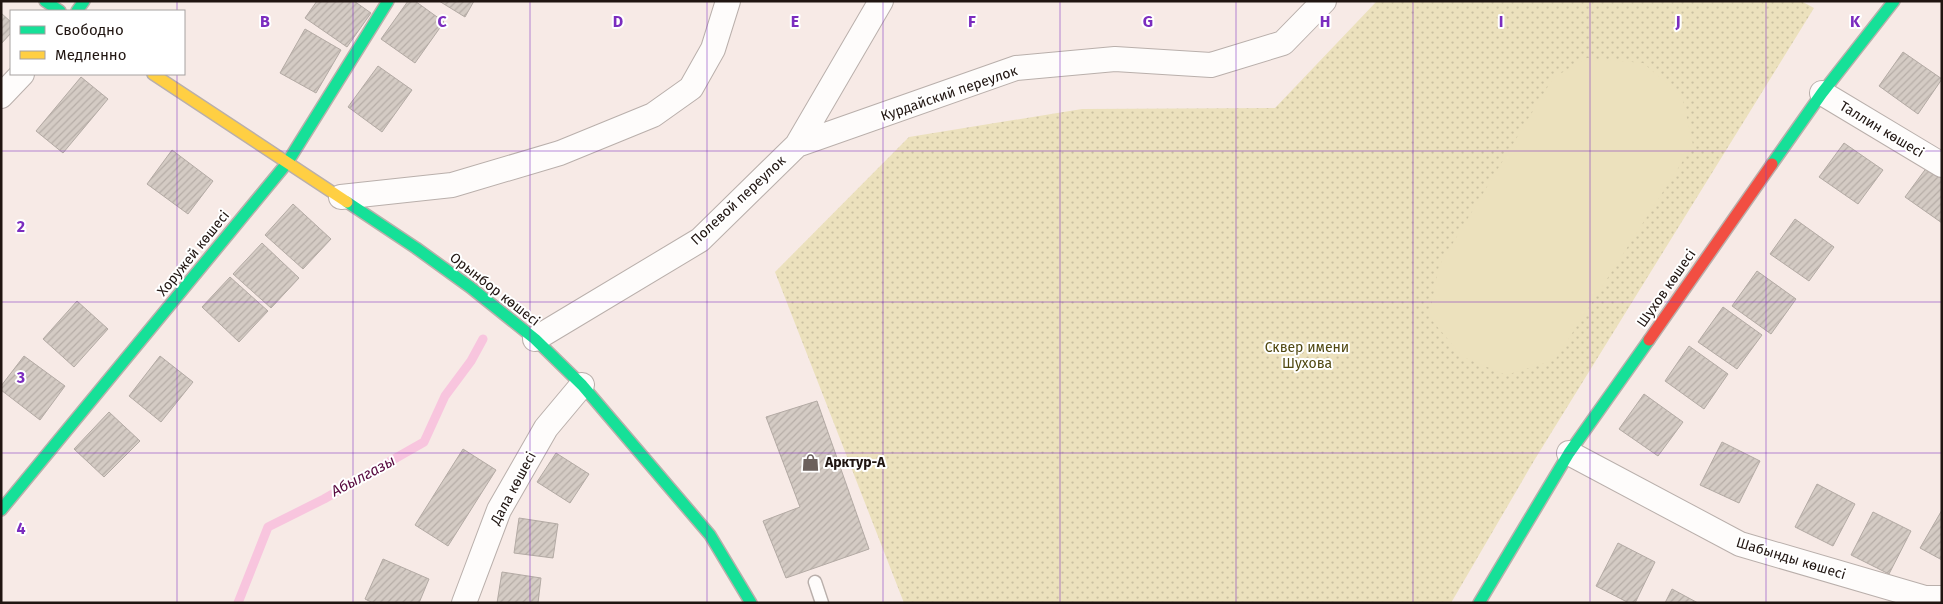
<svg xmlns="http://www.w3.org/2000/svg" width="1943" height="604" viewBox="0 0 1943 604" font-family="'Fira Sans',sans-serif">
<style>
.park{fill:url(#park-dots)}
.garden{fill:#ece1bd}
.lines{fill:none;stroke-linecap:round;stroke-linejoin:round}
.stream{stroke:#f8c5de;stroke-width:9}
.building{fill:url(#building-hatch);stroke:#b3aaa4}
.lane-casing{stroke:#b9afab;stroke-width:15}
.street-casing{stroke:#b9afab;stroke-width:26}
.fast-casing{stroke:#b9afab;stroke-width:14}
.slow-casing{stroke:#b9afab;stroke-width:14}
.jam-casing{stroke:#b9afab;stroke-width:14}
.lane{stroke:#fefcfb;stroke-width:12}
.street{stroke:#fefcfb;stroke-width:24}
.fast{stroke:#16e098;stroke-width:11}
.slow{stroke:#ffcf43;stroke-width:11}
.jam{stroke:#f24e42;stroke-width:11}
.grid{fill:none;stroke:#7b2cbf;stroke-width:1;stroke-opacity:0.55}
.labels{text-anchor:middle;stroke-width:4;stroke-linejoin:round;paint-order:stroke}
.street-label{font-size:14px;fill:#201511;stroke:#fff}
.park-label{font-size:14px;fill:#504811;stroke:#fff}
.poi-label{font-size:14px;font-weight:bold;fill:#201511;stroke:#fff;text-anchor:start}
.water-label{font-size:15px;font-style:italic;fill:#57093f;stroke:#fff}
.grid-label{font-size:16px;text-anchor:middle;font-weight:bold;fill:#7b2cbf;stroke:#fff;stroke-width:4;stroke-linejoin:round;paint-order:stroke}
</style>
<defs>
<pattern id="park-dots" width="8" height="8" patternUnits="userSpaceOnUse" patternTransform="scale(1.25)"><rect width="8" height="8" fill="#ece1bd"/><path d="M2 2h.1M6 6h.1" fill="none" stroke="#cac0a1" stroke-width="1.8" stroke-linecap="round"/></pattern>
<pattern id="building-hatch" width="6" height="6" patternUnits="userSpaceOnUse" patternTransform="scale(1.25)"><rect width="6" height="6" fill="#d4cbc4"/><path d="M-1 1l2-2M0 6l6-6M5 7l2-2" fill="none" stroke="#b6ada7"/></pattern>
</defs>
<rect width="100%" height="100%" fill="#f7eae6"/>
<path class="park" d="M1377,1H1801L1814,8L1535,459L1451,603H904L775,272L909,137L1082,109L1275,108Z"/>
<path class="garden" d="M1587,58L1643,63L1682,96L1693,145L1555,360L1506,375L1463,357L1429,317L1439,266L1553,78Z"/>
<g class="lines">
<path class="stream" d="M238,603L268,527L324,499L424,442L445,396L471,361L483,339"/>
</g>
<path class="building" d="M317,1H354L371,13L347,47L305,18Z
M408,1H415L444,22L415,63L381,39Z
M439,1H474L465,17Z
M1,13L11,22V33L1,44Z
M305,29L341,50L316,93L280,73Z
M1903,52L1942,79L1918,114L1879,86Z
M378,66L412,90L382,132L348,107Z
M81,77L108,99L63,153L36,131Z
M1844,143L1883,170L1858,204L1819,177Z
M172,150L213,181L188,214L147,184Z
M1930,163L1942,171V223L1905,197Z
M293,204L331,239L303,269L265,235Z
M1795,219L1834,247L1809,281L1770,254Z
M262,243L299,278L271,308L233,274Z
M1757,271L1796,299L1771,334L1732,306Z
M230,277L268,311L239,342L202,307Z
M77,301L108,329L74,367L43,339Z
M1723,307L1762,335L1737,369L1698,342Z
M1689,346L1728,374L1704,409L1665,381Z
M24,356L65,386L40,420L1,390V386Z
M160,356L193,382L161,422L129,396Z
M1644,394L1683,422L1658,456L1619,429Z
M817,401L869,549L786,578L763,521L800,507L766,417Z
M109,412L140,441L104,477L74,449Z
M1722,442L1760,461L1739,503L1700,485Z
M463,449L496,470L448,546L415,525Z
M556,453L589,474L570,503L537,482Z
M1817,484L1855,504L1833,546L1795,527Z
M1942,510V560L1920,548Z
M1873,512L1911,531L1889,574L1851,555Z
M519,518L558,524L553,558L514,553Z
M1618,543L1655,562L1635,603H1629L1596,586Z
M383,559L429,579L419,603H373L365,599Z
M502,572L541,578L538,603H497Z
M1672,589L1698,603H1665Z"/>
<g class="lines">
<defs>
<path id="lane" d="M815,582L822,603"/>
<path id="street" d="M1822,93L1942,165
M1,96L22,74
M797,145L1016,68L1115,59L1211,65L1283,43L1324,1
M341,197L452,185L560,153L653,115L691,88L713,49L728,1
M535,339L700,240L797,145L881,1
M1569,453L1740,544L1925,598H1942
M464,603L499,510L546,428L582,385"/>
<path id="fast" d="M45,1L60,11
M77,11L84,1
M1772,164L1822,93L1894,1
M347,202L416,248L470,287L535,339L582,385L710,535L751,603
M1,510L287,163L388,1
M1479,603L1569,453L1649,340"/>
<path id="slow" d="M153,74L347,202"/>
<path id="jam" d="M1649,340L1772,164"/>
</defs>
<use href="#lane" class="lane-casing"/>
<use href="#street" class="street-casing"/>
<use href="#fast" class="fast-casing"/>
<use href="#slow" class="slow-casing"/>
<use href="#jam" class="jam-casing"/>
<use href="#lane" class="lane"/>
<use href="#street" class="street"/>
<use href="#fast" class="fast"/>
<use href="#slow" class="slow"/>
<use href="#jam" class="jam"/>
</g>
<path class="grid" d="M177,1V11M353,1V603M530,1V603M707,1V603M883,1V603M1060,1V603M1236,1V603M1413,1V603M1590,1V603M1766,1V603M177,74V603M1,151H1942M1,302H1942M1,453H1942"/>
<defs>
<symbol id="shop-bare" viewBox="-9 -9 18 18"><path d="M-5-2.5h2.3a2.7 3.5 0 0 1 5.4 0H5L5.5 6h-11ZM-1.5-2.5h3a1.5 2.3 0 0 0-3 0Z" fill="#6b605c" stroke="#fff" stroke-width="2.5" paint-order="stroke"/></symbol>
</defs>
<g fill-rule="evenodd">
<use href="#shop-bare" x="798" y="450" width="25" height="25"/>
</g>
<g class="labels">
<g class="street-label">
<text transform="translate(949 93) rotate(-19)" y="5">Курдайский переулок</text>
<text transform="translate(1882 129) rotate(31)" y="5">Таллин көшесі</text>
<text transform="translate(738 200) rotate(-43)" y="5">Полевой переулок</text>
<text transform="translate(193 253) rotate(-51)" y="5">Хоружей көшесі</text>
<text transform="translate(1666 288) rotate(-55)" y="5">Шухов көшесі</text>
<text transform="translate(495 289) rotate(38)" y="5">Орынбор көшесі</text>
<text transform="translate(513 488) rotate(-62)" y="5">Дала көшесі</text>
<text transform="translate(1791 558) rotate(17)" y="5">Шабынды көшесі</text>
</g>
<g class="park-label">
<text x="1307" y="352">Сквер имени<tspan x="1307" dy="16">Шухова</tspan></text>
</g>
<g class="poi-label">
<text x="825" y="467">Арктур-А</text>
</g>
<g class="water-label">
<text transform="translate(363 476) rotate(-28)" y="5">Абылгазы</text>
</g>
</g>
<g class="grid-label">
<text x="265" y="27">B</text>
<text x="442" y="27">C</text>
<text x="618" y="27">D</text>
<text x="795" y="27">E</text>
<text x="972" y="27">F</text>
<text x="1148" y="27">G</text>
<text x="1325" y="27">H</text>
<text x="1501" y="27">I</text>
<text x="1678" y="27">J</text>
<text x="1855" y="27">K</text>
<text x="21" y="232">2</text>
<text x="21" y="383">3</text>
<text x="21" y="534">4</text>
</g>
<rect width="1943" height="604" fill="none" stroke="#201511" stroke-width="5"/>
<rect x="10" y="10" width="175" height="65" fill="#ffffff" stroke="#a6a1a0"/>
<rect x="20" y="26" width="25" height="8" fill="#16e098" stroke="#a6a1a0"/>
<text x="55" y="35" font-size="15" fill="#201511">Свободно</text>
<rect x="20" y="51" width="25" height="8" fill="#ffcf43" stroke="#a6a1a0"/>
<text x="55" y="60" font-size="15" fill="#201511">Медленно</text>
</svg>
